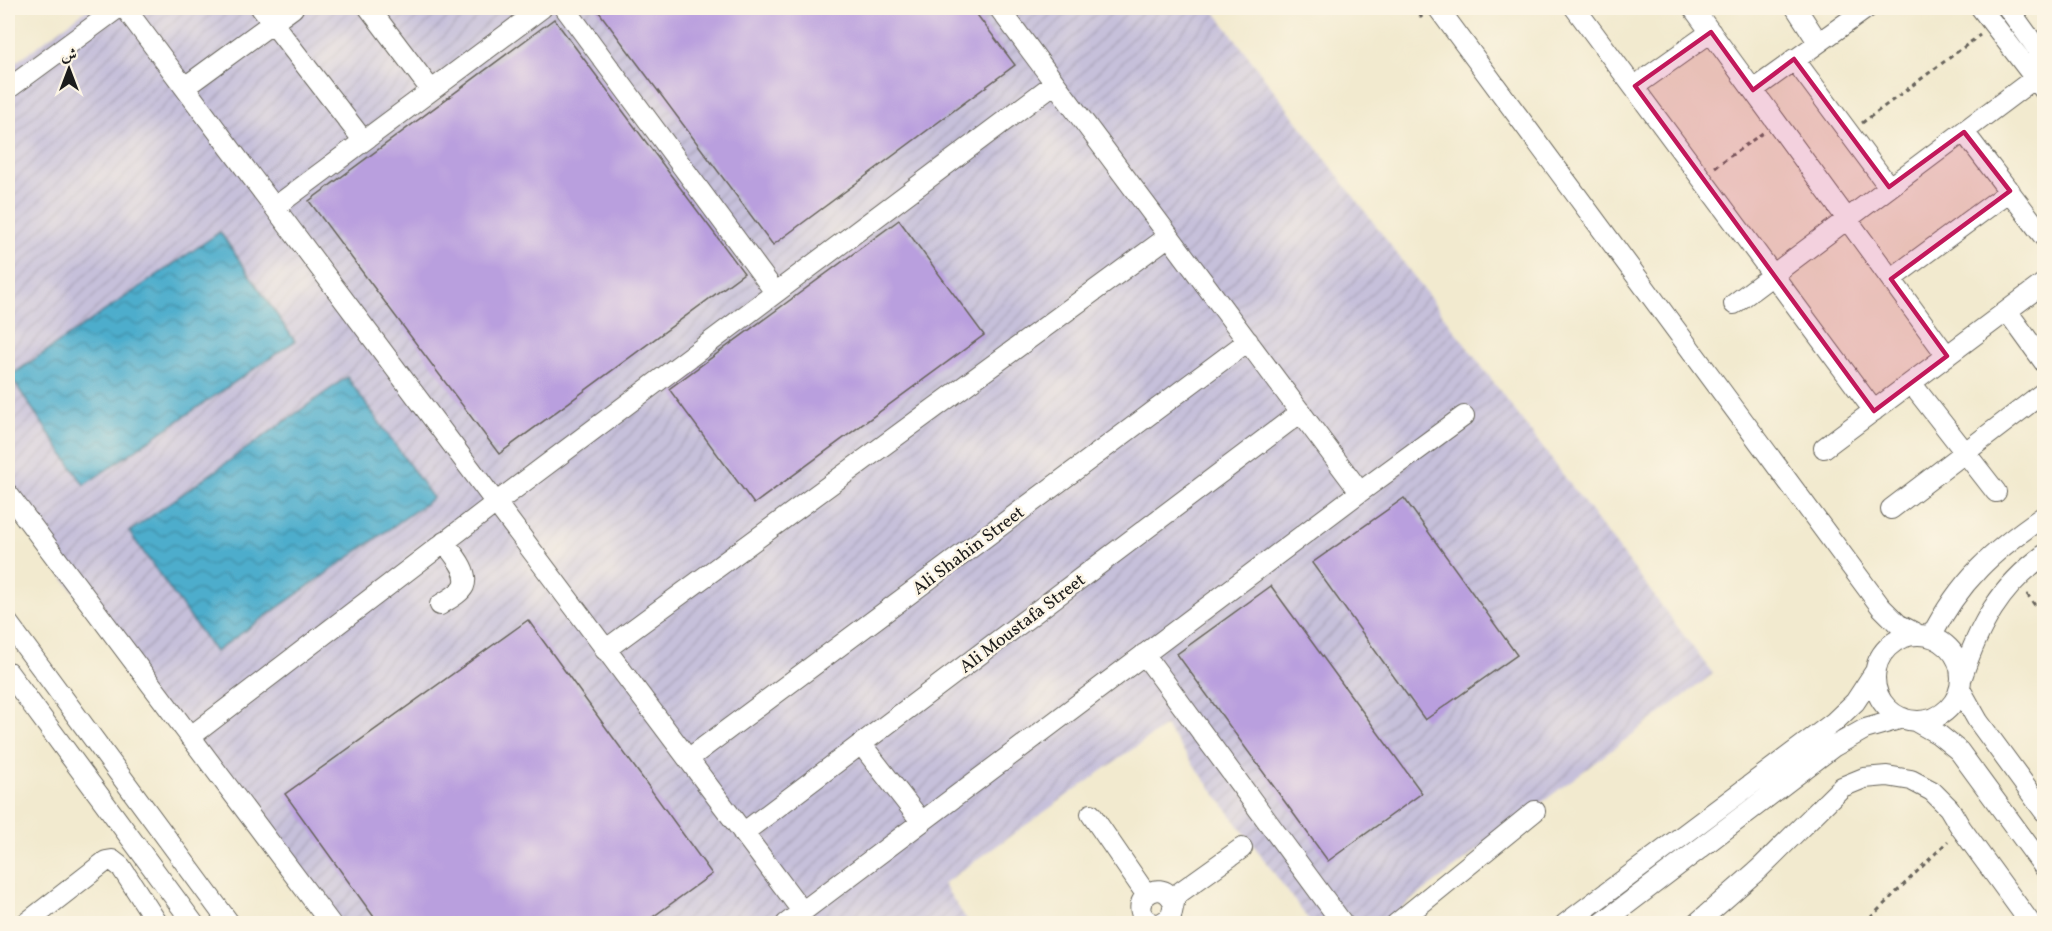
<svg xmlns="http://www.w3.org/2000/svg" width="2052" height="931" viewBox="0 0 2052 931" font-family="Vollkorn,Amiri,serif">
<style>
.industrial{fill:url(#industrial-furrows)}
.water{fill:url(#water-waves);stroke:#346474;stroke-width:1.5}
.building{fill:#b99fde}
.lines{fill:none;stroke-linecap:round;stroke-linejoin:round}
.minor-casing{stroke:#67645b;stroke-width:22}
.path{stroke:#67645b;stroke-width:3;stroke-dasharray:4.5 4.5;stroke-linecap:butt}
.minor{stroke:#fff;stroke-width:20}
.marked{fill:#c2185b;fill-opacity:0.2;stroke:#c2185b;stroke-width:4.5;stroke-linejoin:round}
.labels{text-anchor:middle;stroke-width:5;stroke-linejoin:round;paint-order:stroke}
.street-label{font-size:18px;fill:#1c1c1c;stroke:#fcf5e5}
</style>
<defs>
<pattern id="industrial-furrows" width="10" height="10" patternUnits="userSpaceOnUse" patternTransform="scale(1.5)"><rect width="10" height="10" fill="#c6c0da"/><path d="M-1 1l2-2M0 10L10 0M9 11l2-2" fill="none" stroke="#aaa4ba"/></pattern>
<pattern id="water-waves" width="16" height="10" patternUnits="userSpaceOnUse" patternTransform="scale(1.5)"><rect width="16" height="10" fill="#4dadcc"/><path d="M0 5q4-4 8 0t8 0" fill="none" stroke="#3f8ca5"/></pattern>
</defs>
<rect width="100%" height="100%" fill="#fcf5e5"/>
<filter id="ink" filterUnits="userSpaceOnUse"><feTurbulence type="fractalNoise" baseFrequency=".0167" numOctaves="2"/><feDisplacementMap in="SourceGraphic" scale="12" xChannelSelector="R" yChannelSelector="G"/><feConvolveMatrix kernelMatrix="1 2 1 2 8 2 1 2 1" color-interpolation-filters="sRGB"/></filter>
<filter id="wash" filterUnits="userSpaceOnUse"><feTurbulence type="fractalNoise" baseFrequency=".008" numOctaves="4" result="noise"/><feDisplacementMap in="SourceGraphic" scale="24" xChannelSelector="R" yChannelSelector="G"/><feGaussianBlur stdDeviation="1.35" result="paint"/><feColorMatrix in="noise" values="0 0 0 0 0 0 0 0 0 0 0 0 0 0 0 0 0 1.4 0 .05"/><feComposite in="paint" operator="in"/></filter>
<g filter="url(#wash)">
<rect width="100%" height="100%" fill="#f2eacf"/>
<path class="industrial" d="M89,8H1212L1713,674L1381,923H1311L1165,726L943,884L969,923H323L8,504V68Z"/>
<path class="water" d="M220,232L295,341L84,485L10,376Z
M347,377L433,498L215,652L129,532Z"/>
<g id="blocks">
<path class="building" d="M596,8H972L1015,65L773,245Z
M554,19L744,273L499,454L309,201Z
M899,220L984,335L754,504L669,389Z
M1404,498L1517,655L1425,720L1312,563Z
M1271,586L1422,793L1328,861L1177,654Z
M528,620L712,874L643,924H379L285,794Z"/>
</g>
</g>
<g filter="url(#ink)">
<use href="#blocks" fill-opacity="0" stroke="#67645b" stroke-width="1.5"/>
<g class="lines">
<defs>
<path id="minor" d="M125,8L802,911
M261,8L363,140
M369,8L431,90
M565,8L775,292
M999,8L1360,492
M1438,8L1881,607L1898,624L1919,635
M1575,8L1874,411
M1693,8L1947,356
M1796,8L1818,42
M1981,8L2044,90
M2008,8L2044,58
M1794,59L1889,187
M1635,86L1711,32
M185,87L293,8
M8,89L118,8
M1753,90L1867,8
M1964,132L2044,237
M275,207L542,8
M1891,279L2010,191
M1734,304L2035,78
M2007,311L2044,362
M1911,383L1996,492
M1824,448L2044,283
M8,494L331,924
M1891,509L2044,392
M440,605C447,600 460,594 464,586C470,571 452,553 444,542
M8,623L230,924
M1875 678a43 43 0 1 1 86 0a43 43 0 1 1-86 0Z
M1931,637C1960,580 1993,551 2044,516
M605,650L1169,236
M1144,654L1343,924
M8,672L194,924
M1962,677C1979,625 2000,587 2044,555
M1960,689L1978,721L2044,811
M1915,721L1938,734L1959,751L2044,867
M190,737L497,502L1055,83
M861,744L921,821
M688,759L1248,341
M1091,814L1146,894
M743,833L1301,412
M1172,898L1242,848
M25,924L106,861L112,860L121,867L158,924
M786,924L1360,492L1464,416
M1155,924C1119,912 1159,869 1174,903L1171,917L1160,924
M1396,924L1535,811
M1565,924L1834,722L1855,702L1876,670
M1601,924L1833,747L1865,729L1903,718
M1696,924L1759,869L1842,787L1864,778L1887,776L1911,780L1932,791L1949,808L1961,828L2031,924"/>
</defs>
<use href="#minor" class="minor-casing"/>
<path class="path" d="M1414,8L1422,18
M1862,123L1980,35
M1715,167L1764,132
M2027,594L2044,618
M1864,924L1948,841"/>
<use href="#minor" class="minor"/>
</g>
</g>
<path class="marked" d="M1711,32L1753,90L1794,59L1889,187L1964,132L2010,191L1891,279L1947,356L1874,411L1635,86Z"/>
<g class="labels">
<g class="street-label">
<text transform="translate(968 550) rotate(-37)" y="6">Ali Shahin Street</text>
<text transform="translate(1022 623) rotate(-37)" y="6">Ali Moustafa Street</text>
</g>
</g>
<rect width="2052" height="931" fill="none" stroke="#fcf5e5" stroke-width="30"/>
<g transform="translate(69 69)" stroke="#fcf5e5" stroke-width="4.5" paint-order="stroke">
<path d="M0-4.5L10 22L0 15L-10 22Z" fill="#1c1c1c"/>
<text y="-9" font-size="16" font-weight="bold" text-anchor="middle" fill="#1c1c1c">ش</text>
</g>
</svg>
